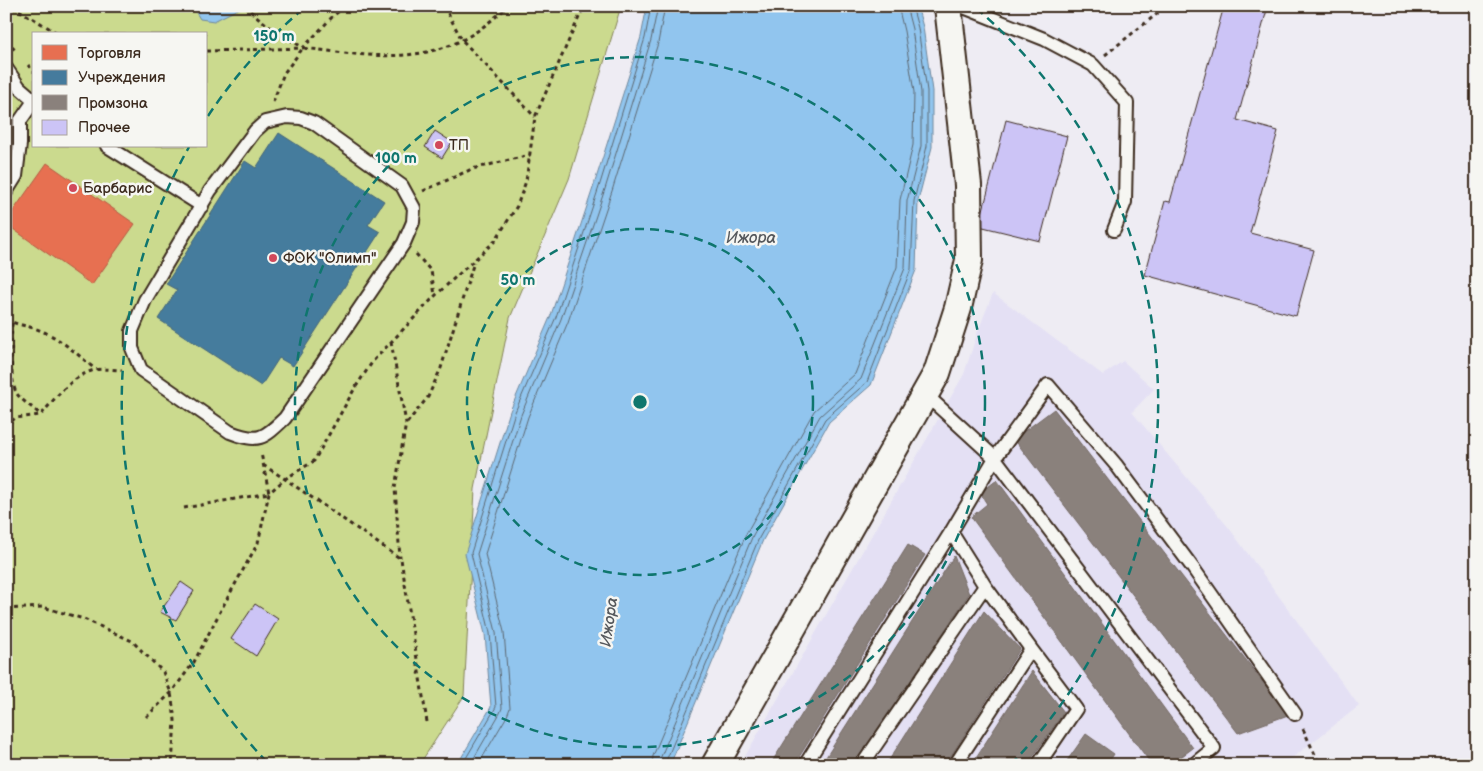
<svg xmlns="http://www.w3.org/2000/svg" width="1483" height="771" viewBox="0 0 1483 771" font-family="'Balsamiq Sans',sans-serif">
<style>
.built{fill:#e4e0f4}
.green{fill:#cbda8e;stroke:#838256;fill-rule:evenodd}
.water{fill:#91c5ee;stroke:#6f879b}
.shops{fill:#e76f51;stroke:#b35a42}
.public{fill:#457b9d;stroke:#426377}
.industry{fill:#8a817c;stroke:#726760}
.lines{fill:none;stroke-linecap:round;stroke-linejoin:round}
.shore{stroke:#5d6871;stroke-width:1}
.building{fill:#ccc4f6;stroke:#3b2a1e}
.service-casing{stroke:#3b2a1e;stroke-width:16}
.minor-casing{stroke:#3b2a1e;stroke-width:30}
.path{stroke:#3b2a1e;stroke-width:3;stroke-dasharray:4 4;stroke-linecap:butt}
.service{stroke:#f6f6f2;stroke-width:12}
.minor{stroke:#f6f6f2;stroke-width:26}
.ring{fill:none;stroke:#0f766e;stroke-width:2.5;stroke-dasharray:9 6}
.poi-dot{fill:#d1495b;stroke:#f6f6f2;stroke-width:2}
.labels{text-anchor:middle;stroke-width:5;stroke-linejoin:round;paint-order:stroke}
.poi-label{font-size:15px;fill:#3b2a1e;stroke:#f6f6f2;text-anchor:start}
.water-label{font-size:16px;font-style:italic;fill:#55585c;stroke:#f6f6f2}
.centre{fill:#0f766e;stroke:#f6f6f2;stroke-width:2.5}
.ring-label{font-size:15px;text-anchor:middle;font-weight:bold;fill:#0f766e;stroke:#f6f6f2;stroke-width:5;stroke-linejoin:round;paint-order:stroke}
</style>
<rect width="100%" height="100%" fill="#eeecf3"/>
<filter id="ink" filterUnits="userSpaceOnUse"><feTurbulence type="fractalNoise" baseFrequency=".02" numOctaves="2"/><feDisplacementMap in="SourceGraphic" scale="10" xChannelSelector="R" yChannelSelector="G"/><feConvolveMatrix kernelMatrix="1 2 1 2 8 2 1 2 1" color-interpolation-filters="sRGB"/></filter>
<g filter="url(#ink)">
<path class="built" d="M993,293L1103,375L1123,361L1154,389L1132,412L1229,528L1359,706L1283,765H740L964,374L978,331Z"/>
<path class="green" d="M6,6H621L569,179L510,318L475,489L464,696L419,765H6ZM34,34H206V146H34Z"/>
<path class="water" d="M192,6H244L214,21L200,19Z
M647,6H917L923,27L932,91V147L918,201L916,270L871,385L829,422L763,540L670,765H457L491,707L485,634L465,554L510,411L551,315L594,185L641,37Z"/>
<path class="shops" d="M47,163L135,224L92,285L6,224V221Z"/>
<path class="public" d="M279,133L384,201L368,225L380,232L293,366L279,358L261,386L158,319L177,290L166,284L245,161L256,168Z"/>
<path class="industry" d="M1054,409L1288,715L1238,733L1014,439Z
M997,480L1193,748L1170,765H1152L971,517L987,504L980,493Z
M908,545L925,555L794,765H770Z
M954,556L969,594L855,765H821Z
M984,611L1020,649L945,765H886Z
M1032,671L1064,712L1027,765H971Z
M1086,734L1114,754L1107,765H1064Z"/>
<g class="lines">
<path class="shore" d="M462,765L496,707L490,633L471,553L515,412L556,317L599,187L645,38L651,6
M470,765L500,713L502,708L496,632L477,554L521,415L561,319L605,189L651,40L658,6
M478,765L507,716L510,708L504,632L485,554L528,417L568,322L612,191L658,43L665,6
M652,765L653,756L747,532L814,411L855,374L897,267L900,200L913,145L914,92L904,31L898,6
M660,765V759L753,535L820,416L861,379L905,268L907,201L921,146V92L912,29L906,6
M666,765V761L759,538L825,419L867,382L911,269L914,201L927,146V91L918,28L912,6"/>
</g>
<path class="building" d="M1224,6H1268L1237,120L1278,131L1250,233L1314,250L1296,316L1145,275L1165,201L1170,202Z
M1006,120L1067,136L1040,241L979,226Z
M435,131L452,142L442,158L425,147Z
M181,582L194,591L176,620L160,612Z
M255,604L278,619L256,656L231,639Z"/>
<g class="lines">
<defs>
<path id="service" d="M961,6L1044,39L1093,65L1127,103L1125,202L1114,230
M6,68L19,87L34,100
M287,117L301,118L314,123L402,186L414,208L413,222L404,243L285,418C263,439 259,443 230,432L141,370L132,348V331L145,300L210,191L255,131L265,122Z
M107,146L202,206
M6,192L16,176L20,144V121L34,101
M925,394L995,458L1214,748L1193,765
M985,586L1031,649
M805,765L951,532
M862,765L985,586L951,532L995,458L1048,385L1117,466L1193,568L1295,714
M955,765L1031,649L1076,709L1038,765"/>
<path id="minor" d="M715,765L937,373L958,308L969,260L968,185L948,6"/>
</defs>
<use href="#service" class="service-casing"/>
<use href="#minor" class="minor-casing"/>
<path class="path" d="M12,6L59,34
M244,6L271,28L302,47
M444,6L462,40L535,117
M6,41L17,52
M206,51L303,48L334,15L346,6
M1105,55L1167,6
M28,65L34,72
M273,102L284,73L303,48C355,54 412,65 462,40C478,32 495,18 508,6
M423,191L472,169L530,155
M416,254L431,271L435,295
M6,319C18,326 32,326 44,332C63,340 79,356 95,369
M12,323C11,337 9,382 17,394C22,401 35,409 41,415
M391,342L406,423L395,488L400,558
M407,423L428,397L441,368L474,262
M6,427L15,418L41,415C56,397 71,377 94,370C102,368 113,370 122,370
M263,465L285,479L401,559L427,722
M184,508L269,493L261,453
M6,609L43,607L84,619L132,641L163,672L171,693L175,720L172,765
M146,717L171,693L194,662L222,608L258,543L269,493L285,479L314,461L355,388L373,361L436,295L495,241L517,206L526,181L535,117L584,6
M1303,729L1320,765"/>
<use href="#service" class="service"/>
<use href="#minor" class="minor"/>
</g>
</g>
<g class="ring">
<circle cx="640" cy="402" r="173"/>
<circle cx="640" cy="402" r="345"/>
<path d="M267 762A518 518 0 0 1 189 147M208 116A518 518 0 0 1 304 8M976 8A518 518 0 0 1 1013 762"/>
</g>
<g class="poi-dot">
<circle cx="439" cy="145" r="5"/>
<circle cx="73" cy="188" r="5"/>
<circle cx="273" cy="258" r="5"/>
</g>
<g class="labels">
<g class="poi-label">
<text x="449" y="150">ТП</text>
<text x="83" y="193">Барбарис</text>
<text x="283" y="263">ФОК "Олимп"</text>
</g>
<g class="water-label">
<text x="751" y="243">Ижора</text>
<text transform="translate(608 622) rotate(-82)" y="6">Ижора</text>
</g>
</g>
<circle cx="640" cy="402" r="8" class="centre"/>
<g class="ring-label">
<text x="274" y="41">150 m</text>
<text x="396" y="163">100 m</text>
<text x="518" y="285">50 m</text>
</g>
<rect width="1483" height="771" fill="none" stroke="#f6f6f2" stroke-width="25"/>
<rect x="12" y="12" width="1458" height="746" fill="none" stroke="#3b2a1e" stroke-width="2" filter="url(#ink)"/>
<rect x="32" y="32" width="175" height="115" fill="#f6f6f2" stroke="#aba49d"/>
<rect x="42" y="45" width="25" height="15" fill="#e76f51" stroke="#aba49d"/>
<text x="78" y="58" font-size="15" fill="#3b2a1e">Торговля</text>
<rect x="42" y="70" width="25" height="15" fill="#457b9d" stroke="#aba49d"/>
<text x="78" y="82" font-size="15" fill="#3b2a1e">Учреждения</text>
<rect x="42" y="95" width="25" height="15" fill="#8a817c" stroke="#aba49d"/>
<text x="78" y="108" font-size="15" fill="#3b2a1e">Промзона</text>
<rect x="42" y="120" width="25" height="15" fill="#ccc4f6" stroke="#aba49d"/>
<text x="78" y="132" font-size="15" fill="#3b2a1e">Прочее</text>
</svg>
